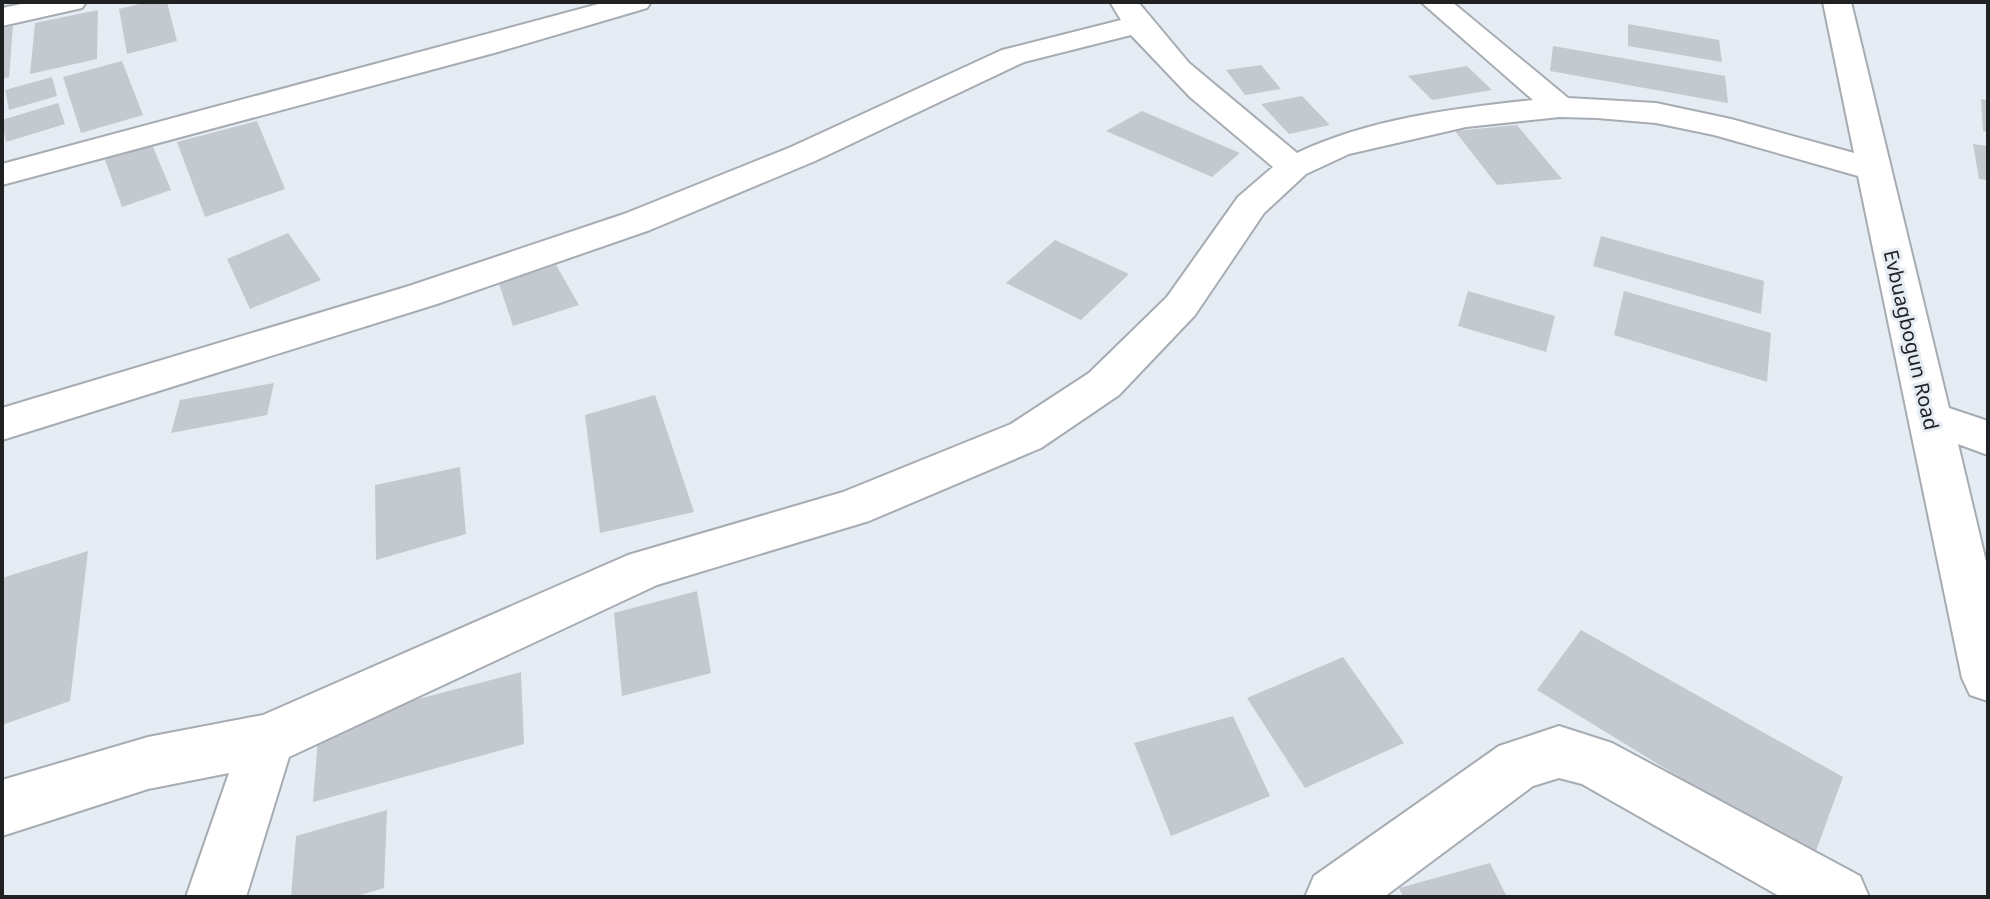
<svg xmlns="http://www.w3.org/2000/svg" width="1990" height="899" viewBox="0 0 1990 899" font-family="'Noto Sans',sans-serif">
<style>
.building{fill:#c4c9d0}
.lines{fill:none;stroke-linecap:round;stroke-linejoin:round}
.minor-casing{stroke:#a6acb2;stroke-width:4}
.minor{fill:#fff;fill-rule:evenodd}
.labels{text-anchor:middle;stroke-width:6;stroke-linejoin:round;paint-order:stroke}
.street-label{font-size:20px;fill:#1f2123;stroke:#e6ecf3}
</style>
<rect width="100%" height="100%" fill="#e6ecf3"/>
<path class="building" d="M147,2H167L177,41L127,54L119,9Z
M98,10L97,59L30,74L35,23Z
M1628,24L1719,40L1722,62L1628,46Z
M13,26L9,77L2,79V28Z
M1553,46L1725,76L1728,103L1550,71Z
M122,61L143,115L81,133L63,77Z
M1261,65L1281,89L1245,95L1226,70Z
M1467,66L1492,90L1432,100L1408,76Z
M52,77L57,96L9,110L5,90Z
M1302,96L1330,125L1289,134L1261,104Z
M1981,99L1988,100V132L1983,131Z
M58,103L65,124L6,142L2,120Z
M1142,111L1240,153L1212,177L1106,131Z
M257,121L285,189L205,217L177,142Z
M1517,125L1562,179L1497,185L1455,131Z
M151,142L171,190L122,207L104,157Z
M1973,144L1988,146V180L1979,179Z
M288,233L321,280L250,309L227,259Z
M1601,236L1764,281L1761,314L1593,266Z
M1055,240L1129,274L1081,320L1006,283Z
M556,265L579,305L513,326L499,284Z
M1468,291L1555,316L1546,352L1458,326Z
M1624,291L1771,333L1767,382L1614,335Z
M274,383L267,415L171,433L180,400Z
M655,395L694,512L600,533L585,415Z
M460,467L466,534L376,560L375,485Z
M88,551L70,701L2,725V578Z
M697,591L711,673L622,696L614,613Z
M1581,630L1843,777L1813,859L1537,690Z
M1343,657L1404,743L1305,788L1247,698Z
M521,672L524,744L313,802L319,725Z
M1233,716L1270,796L1171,836L1134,743Z
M387,810L384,888L354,897H291L296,836Z
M1490,863L1507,897H1403L1399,888Z"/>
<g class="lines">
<defs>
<path id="minor" d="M31,2H86L82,8L2,26V8Z
M606,2H651L647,8L494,53L2,185V164Z
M1110,2H1138L1189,63L1297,153C1368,119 1455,108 1533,100L1421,2H1452L1568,98L1656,103L1731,119L1854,153L1823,2H1851L1949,408L1988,421V455L1958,444L1988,570V701L1970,695L1962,678L1858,176L1714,135L1656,123L1597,118L1560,117L1466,127L1349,154L1306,174L1264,213L1195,315L1119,395L1041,448L869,521L657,585L289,757L246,897H186L229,773L148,789L2,836V780L148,737L263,715L628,555L843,492L1011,424L1089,373L1167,297L1238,197L1273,167L1190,97L1131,35L1024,62L815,161L650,230L437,304L2,440V408L409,286L624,214L791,147L1002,50L1121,20Z
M1559,726L1612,743L1860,876L1869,897H1781L1582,784L1559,778L1533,786L1384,897H1305L1314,876L1499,746Z"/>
</defs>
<use href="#minor" class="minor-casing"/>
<use href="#minor" class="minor"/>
</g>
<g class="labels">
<g class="street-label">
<text transform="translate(1911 340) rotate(77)" y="7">Evbuagbogun Road</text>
</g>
</g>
<rect width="1990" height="899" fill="none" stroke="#1f2123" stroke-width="8"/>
</svg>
